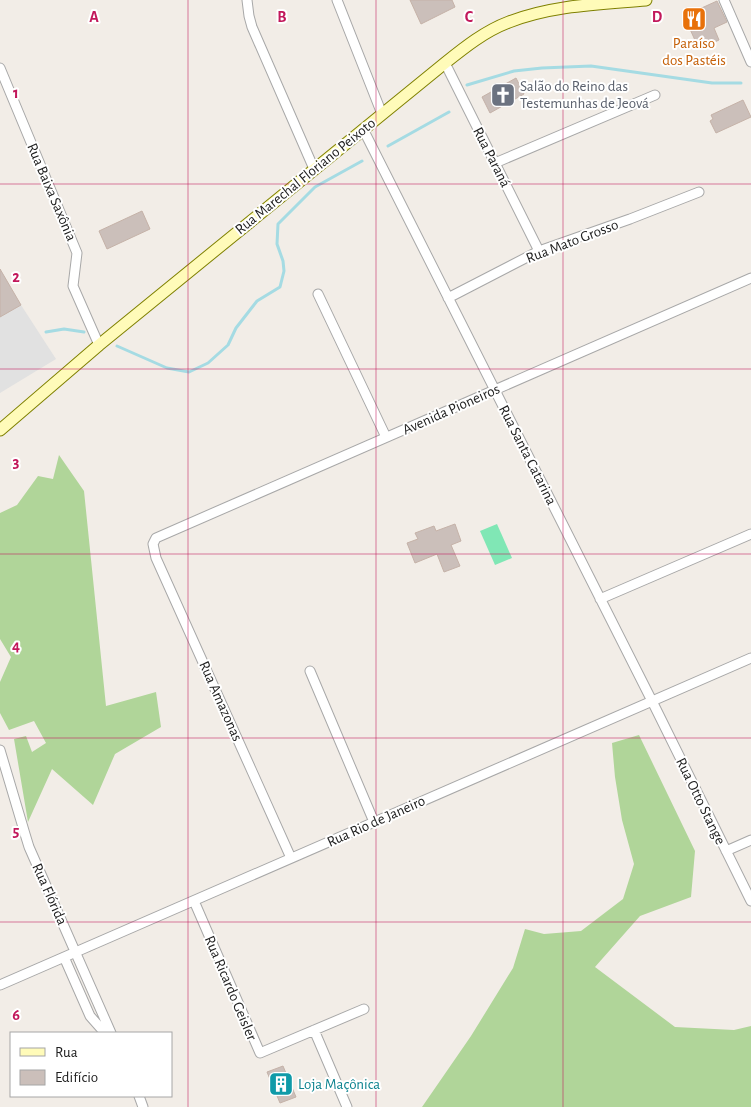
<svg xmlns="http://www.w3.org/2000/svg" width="751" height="1107" viewBox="0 0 751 1107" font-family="'Alegreya Sans',sans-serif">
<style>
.forest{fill:#b0d599}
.pitch{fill:#80e7b5}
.parking{fill:#e1e1e1}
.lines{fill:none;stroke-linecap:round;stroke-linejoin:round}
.stream{stroke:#a5dbe3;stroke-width:3}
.building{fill:#cbbfba;stroke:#c5b2a8}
.street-casing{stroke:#a8a8a8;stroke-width:11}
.secondary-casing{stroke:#7f8000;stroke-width:13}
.street{stroke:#fff;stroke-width:9}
.secondary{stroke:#fffbb9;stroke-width:11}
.grid{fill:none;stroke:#c2185b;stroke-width:1;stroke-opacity:0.55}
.labels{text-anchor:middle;stroke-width:4;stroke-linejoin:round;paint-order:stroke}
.food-label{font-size:15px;fill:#c56008;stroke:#fff}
.worship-label{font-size:15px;fill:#5b616d;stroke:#fff;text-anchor:start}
.street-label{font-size:15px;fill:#212121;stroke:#fff}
.culture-label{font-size:15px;fill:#0d838f;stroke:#fff;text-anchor:start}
.grid-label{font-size:16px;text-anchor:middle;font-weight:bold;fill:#c2185b;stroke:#fff;stroke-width:4;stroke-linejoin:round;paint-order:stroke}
</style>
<rect width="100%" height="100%" fill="#f2ede7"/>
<path class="forest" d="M59,455L84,491L106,706L156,692L161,727L115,754L93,805L52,769L28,822L14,739L26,736L32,752L46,743L34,721L9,730L0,713V682L11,657L0,639V513L17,505L38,476L53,479Z
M639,735L695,851L691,897L640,916L595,967L675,1027L734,1030L751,1026V1107H422L471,1036L513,968L525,929L544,934L581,931L623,899L634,864L622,820L615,777L612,743Z"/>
<path class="pitch" d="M497,524L512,558L495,565L480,531Z"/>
<path class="parking" d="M0,269L21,305L56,359L0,393Z"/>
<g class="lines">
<path class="stream" d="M467,85L514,71L542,68L591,66L712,83H741
M388,146L449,112
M46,332L64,329L84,332
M117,346L167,368L189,372L208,363L228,345L236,328L257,301L280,287L284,271L283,261L277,244L278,224L315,187L362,161"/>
</g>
<path class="building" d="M410,0H452L455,7L421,24Z
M717,1L727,22L714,28L719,40L699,49L684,16Z
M516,78L524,94L490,113L482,97Z
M743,100L751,117L716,133L710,121L713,119L711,115Z
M142,211L150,229L107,249L99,231Z
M0,269L21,305L0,317Z
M455,524L461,541L451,545L460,566L444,572L437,554L415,563L407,543L418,539L415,533L434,526L436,531Z
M283,1066L296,1097L280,1103L267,1072Z"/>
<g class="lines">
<defs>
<path id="street" d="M247,0L249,16L252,27L314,169
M337,0L382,114
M724,0L751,62
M445,63L539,251
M0,68L77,253L73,286L99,345
M363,129L652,701L751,901
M495,163L655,95
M318,294L386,437
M448,298L539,251L630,219L699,192
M600,599L751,534
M310,671L374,822
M0,750L25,834L29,847L111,1033
M726,851L751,840
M291,858L156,558L153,544L156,538L751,278
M194,901L260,1053L364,1009
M64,957L90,1016L105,1033
M0,985L751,658
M314,1030L347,1107
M139,1096L143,1107"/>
<path id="secondary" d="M0,430L99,345L445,63C465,47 485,31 509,22C553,5 600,4 646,0"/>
</defs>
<use href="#street" class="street-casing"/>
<use href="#secondary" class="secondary-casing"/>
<use href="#street" class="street"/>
<use href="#secondary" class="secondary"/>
</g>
<path class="grid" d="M188,0V1107M376,0V1107M563,0V1107M0,184H751M0,369H751M0,554H751M0,738H751M0,922H751"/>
<defs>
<symbol id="restaurant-square" viewBox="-11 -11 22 22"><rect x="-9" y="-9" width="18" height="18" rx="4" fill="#e8710a" stroke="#fff"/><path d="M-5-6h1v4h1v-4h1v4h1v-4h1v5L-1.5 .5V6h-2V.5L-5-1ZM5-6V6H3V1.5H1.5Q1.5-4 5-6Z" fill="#fff"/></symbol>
<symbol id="church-square" viewBox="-11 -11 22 22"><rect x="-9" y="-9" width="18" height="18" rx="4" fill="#6b7280" stroke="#fff"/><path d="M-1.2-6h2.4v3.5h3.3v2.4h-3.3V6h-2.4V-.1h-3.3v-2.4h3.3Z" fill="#fff"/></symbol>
<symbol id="building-square" viewBox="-11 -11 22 22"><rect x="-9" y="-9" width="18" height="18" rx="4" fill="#0f9aa8" stroke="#fff"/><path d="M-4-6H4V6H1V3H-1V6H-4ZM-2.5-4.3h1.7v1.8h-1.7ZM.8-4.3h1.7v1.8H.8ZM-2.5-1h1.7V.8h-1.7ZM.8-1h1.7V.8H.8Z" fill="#fff"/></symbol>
</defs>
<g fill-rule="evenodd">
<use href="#restaurant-square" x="680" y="5" width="28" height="28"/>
<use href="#church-square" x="489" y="81" width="28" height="28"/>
<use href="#building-square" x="267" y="1070" width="28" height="28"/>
</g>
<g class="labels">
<g class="food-label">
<text x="694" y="48">Paraíso<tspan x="694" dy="17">dos Pastéis</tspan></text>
</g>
<g class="worship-label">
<text x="520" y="91">Salão do Reino das<tspan x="520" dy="17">Testemunhas de Jeová</tspan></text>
</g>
<g class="street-label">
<text transform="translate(492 157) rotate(63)" y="5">Rua Paraná</text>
<text transform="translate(305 176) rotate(-39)" y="5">Rua Marechal Floriano Peixoto</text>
<text transform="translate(52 192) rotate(67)" y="5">Rua Baixa Saxônia</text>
<text transform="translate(572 241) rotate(-21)" y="5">Rua Mato Grosso</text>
<text transform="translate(451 409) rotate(-24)" y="5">Avenida Pioneiros</text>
<text transform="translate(528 455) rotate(63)" y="5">Rua Santa Catarina</text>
<text transform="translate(221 701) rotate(66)" y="5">Rua Amazonas</text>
<text transform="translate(701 801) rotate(64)" y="5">Rua Otto Stange</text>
<text transform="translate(376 821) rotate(-24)" y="5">Rua Rio de Janeiro</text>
<text transform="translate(50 894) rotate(66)" y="5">Rua Flórida</text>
<text transform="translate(231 988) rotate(67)" y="5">Rua Ricardo Geisler</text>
</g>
<g class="culture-label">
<text x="298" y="1089">Loja Maçônica</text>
</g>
</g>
<g class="grid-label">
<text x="94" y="22">A</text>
<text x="282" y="22">B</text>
<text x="469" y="22">C</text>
<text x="657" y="22">D</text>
<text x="16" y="98">1</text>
<text x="16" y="282">2</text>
<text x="16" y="467">3</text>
<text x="16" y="651">4</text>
<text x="16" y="836">5</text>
<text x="16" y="1020">6</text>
</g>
<rect x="10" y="1032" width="162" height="65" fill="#ffffff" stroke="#a6a6a6"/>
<rect x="20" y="1048" width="25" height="8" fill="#fffbb9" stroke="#a6a6a6"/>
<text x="55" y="1057" font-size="15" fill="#212121">Rua</text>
<rect x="20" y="1070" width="25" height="15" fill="#cbbfba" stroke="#a6a6a6"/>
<text x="55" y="1082" font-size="15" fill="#212121">Edifício</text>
</svg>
